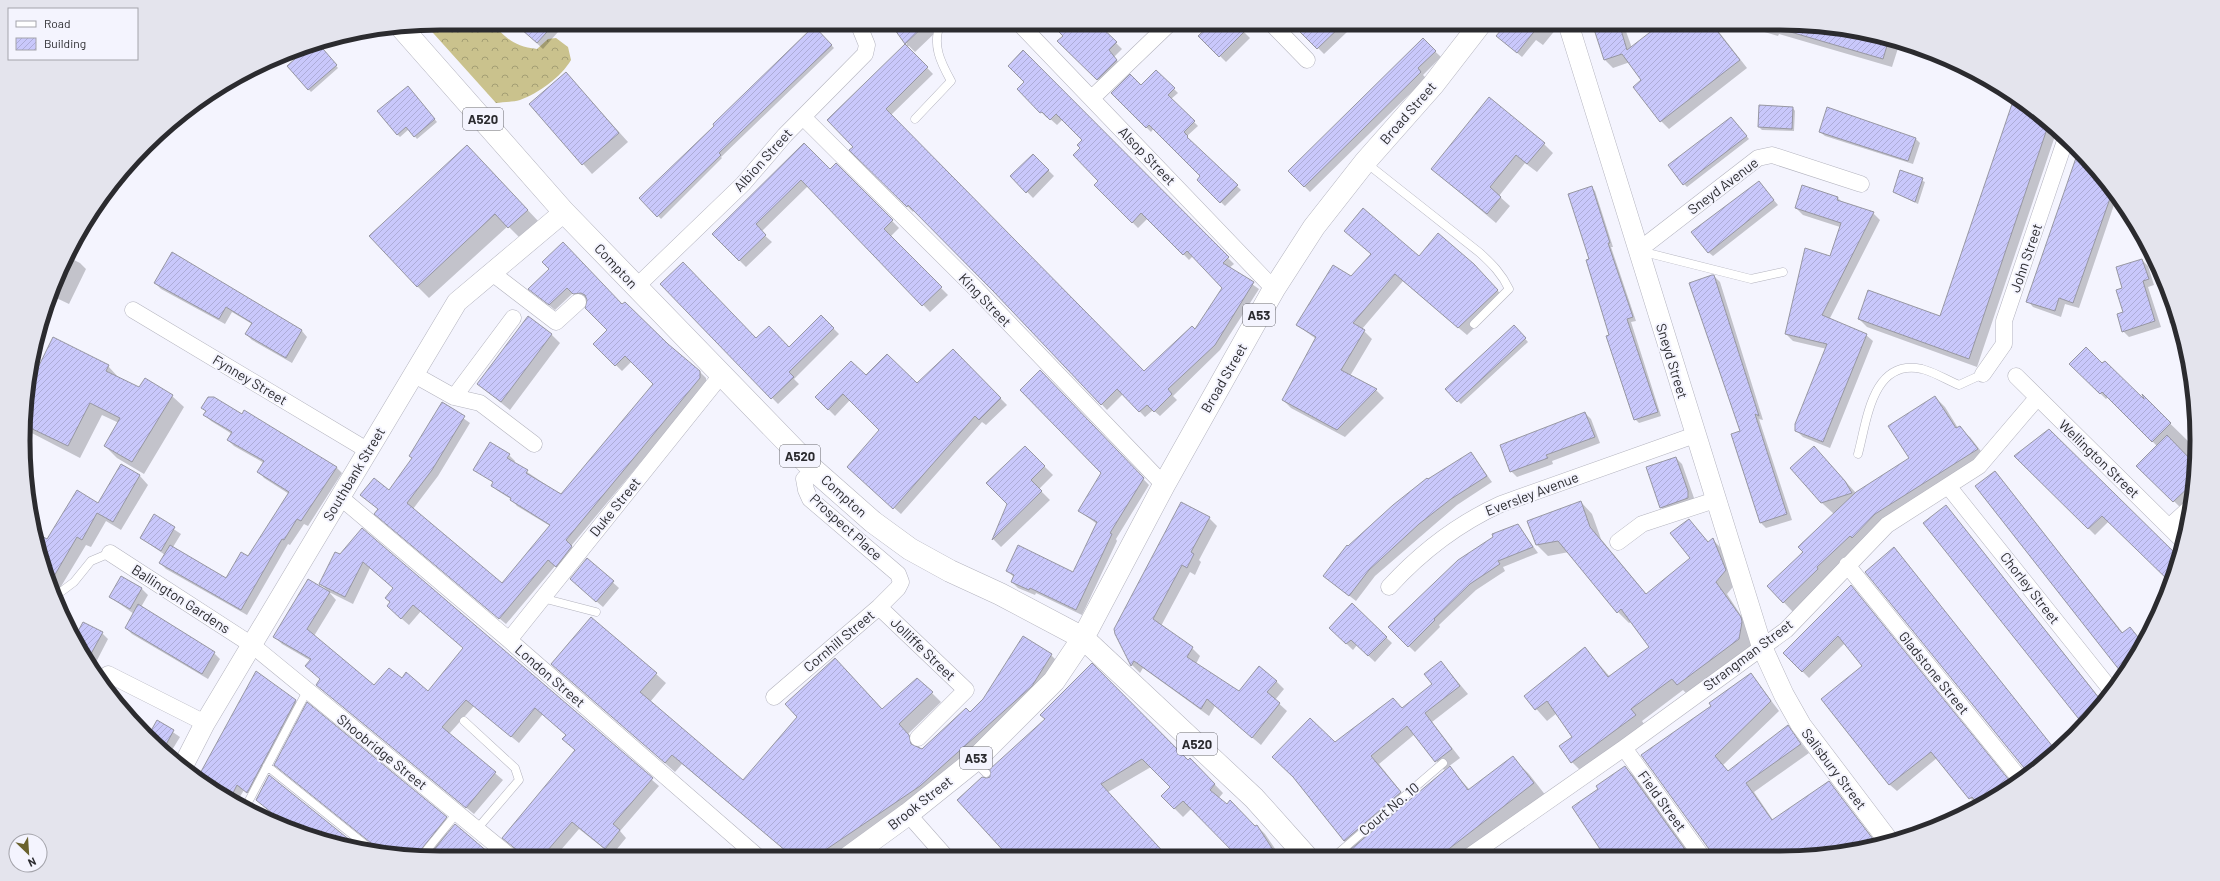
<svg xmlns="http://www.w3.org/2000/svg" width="2220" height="881" viewBox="0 0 2220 881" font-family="Barlow,sans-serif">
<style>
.forest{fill:url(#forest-crowns)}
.shadow{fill:#0003;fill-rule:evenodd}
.building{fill:url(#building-hatch);stroke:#9797a2}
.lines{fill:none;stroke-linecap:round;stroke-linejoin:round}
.service-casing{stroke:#b3b3be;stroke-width:9}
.minor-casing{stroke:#b3b3be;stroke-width:17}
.tertiary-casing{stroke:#b3b3be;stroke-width:21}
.trunk-casing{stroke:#b3b3be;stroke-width:23}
.service{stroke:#fff;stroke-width:8}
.minor{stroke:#fff;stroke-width:16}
.tertiary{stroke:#fff;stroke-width:20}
.trunk{stroke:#fff;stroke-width:22}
.labels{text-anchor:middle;stroke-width:4;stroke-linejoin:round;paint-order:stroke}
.shield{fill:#f4f4fe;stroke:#67676d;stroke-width:1}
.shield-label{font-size:13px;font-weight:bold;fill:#2b2b2f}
.street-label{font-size:14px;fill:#2b2b2f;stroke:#f4f4fe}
.rim{fill:none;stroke:#2b2b2f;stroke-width:5}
</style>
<defs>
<pattern id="forest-crowns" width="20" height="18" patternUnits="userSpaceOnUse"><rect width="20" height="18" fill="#cac28d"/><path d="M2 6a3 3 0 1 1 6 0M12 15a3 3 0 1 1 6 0" fill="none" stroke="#a49e74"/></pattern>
<pattern id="building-hatch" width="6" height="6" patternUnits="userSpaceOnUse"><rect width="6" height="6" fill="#c9c8fb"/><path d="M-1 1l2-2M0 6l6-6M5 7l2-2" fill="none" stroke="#adacd7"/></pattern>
</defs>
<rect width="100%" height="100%" fill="#f4f4fe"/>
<path class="forest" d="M441,23H492C508,40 514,46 537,49L548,39L556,38L568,47L571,60C561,77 539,93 520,100C513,102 503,102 496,103L425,24Z"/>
<path class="shadow" d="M515,23H549L558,32L543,49Z
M567,23H574L571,26Z
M891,23H932L938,30L915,52L909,46L907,47L933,74L891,115L1144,373L1195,331L1223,288L1193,256L1189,260L1148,218L1138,228L1096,185L1100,181L1082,148L1083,140L1063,119L1057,125L1048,117L1047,118L1018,89L1026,82L1023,52L1234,264L1229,268L1259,289L1220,350L1173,396L1177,400L1160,416L1153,410L1145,417L1123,394L1107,410L1041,339L914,210L913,212L851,150L854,147L828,120L907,44Z
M1051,23H1096L1122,49L1114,57L1123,67L1104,85L1059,41L1064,36Z
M1213,23H1235L1250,38L1226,62L1200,36Z
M1293,23H1338L1347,32L1324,54Z
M1508,23H1561L1543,45L1536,40L1522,57L1503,41Z
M1593,23H1623L1632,48L1664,23H1712L1747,68L1669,129L1661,121L1643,80L1630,62L1613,68L1605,60Z
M1734,23H1780L1834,27L1900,42L1892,67L1779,34L1778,36Z
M814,27L834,48L721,157L722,158L661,219L641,198Z
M1423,40L1441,57L1423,75L1426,78L1310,192L1289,171Z
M316,43L338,68L311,92L288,66Z
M1156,71L1178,93L1171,99L1198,126L1187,136L1190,142L1241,190L1225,206L1198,180L1201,176L1154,128L1151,132L1112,93L1141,86Z
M566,73L628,142L592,174L530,104Z
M410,90L437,122L417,139L409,129L400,137L397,134Z
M2014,101L2025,105L2057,130L1977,367L1867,327L1859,319L1941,317Z
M1793,108L1795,111L1794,131L1762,130L1759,127Z
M188,111L181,122L176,119Z
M1734,121L1749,139L1687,187L1684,184Z
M1820,132L1915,138L1920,143L1913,164L1825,136Z
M804,144L830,170L836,164L899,228L890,237L948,295L930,312L808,186L761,232L772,242L746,267L713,234Z
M1544,144L1553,153L1537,172L1525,163L1499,196L1510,206L1496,223L1432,169Z
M2079,153L2111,186L2117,196L2079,308L2065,304L2061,317L2033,307L2028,301Z
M1033,155L1054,176L1033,198L1012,176Z
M479,158L539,222L521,239L508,226L429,298L417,286Z
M1900,171L1925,182L1918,204L1894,192Z
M1803,186L1838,198L1844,204L1873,213L1880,220L1829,320L1866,335L1873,341L1830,448L1803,437L1796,430L1827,349L1793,341L1786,334L1830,257L1840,227L1803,215L1796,208Z
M1591,187L1595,191L1613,247H1611L1636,321L1631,322L1661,416L1639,423L1635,419L1590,260Z
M1763,187L1778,205L1713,256L1708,252Z
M172,254L302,331L307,337L292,363L252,340L246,334L252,324L232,312L225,324L161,289L155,283Z
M68,257L80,263L86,269L69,304L50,295Z
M1419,257L1497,290L1505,298L1467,335L1403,281L1362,329L1372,339L1350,376L1376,390L1384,398L1345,437L1291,408L1283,400L1316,339L1297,325L1352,278Z
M2142,260L2148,266L2154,285L2148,287L2161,327L2129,337L2123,331L2124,289Z
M550,269L622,305L700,372L706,378V384L571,546L578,552L562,572L555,566L506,624L382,519L379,510L368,500L389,491L413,458L443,404L470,423L438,476L413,509L502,585L550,526L517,506L511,499L498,491L492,485L494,483L474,469L509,455L515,461L514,463L561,495L655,383L632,361L622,371L594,344L608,330L587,298L580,300L573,293L555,310L536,295Z
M1714,276L1720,282L1763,420L1759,419L1792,520L1766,528L1761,523L1742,432Z
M662,284L756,339L789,348L821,316L839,334L794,379L799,384L778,404Z
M2176,315L2183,332L2184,337L2169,322Z
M1514,326L1528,342L1461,404L1446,389Z
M551,334L560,343L510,410L478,384Z
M953,350L1007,405L986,425L982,422L901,514L855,473L881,430L850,400L835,416L816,397L866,377L917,385Z
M2070,364L2146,403L2144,398L2190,443L2195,439L2193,495L2191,506L2184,511L2138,466L2157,446L2108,397L2106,399Z
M108,366L120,379L139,389L172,396L184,407L144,474L117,458L105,446L119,423L102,415L80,458L24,429L26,394Z
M1040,371L1149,485L1116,539L1117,541L1082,615L1036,593L1035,595L1018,588L1012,582L1014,577L1007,571L1074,573L1097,524L1079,511L1102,473Z
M1935,397L1945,407L1958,428L1970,437L1987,459L1886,524L1794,613L1771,589L1834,514L1822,503L1826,460L1856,493L1910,459Z
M202,408L336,467L342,473L308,526L304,524L290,545L288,544L247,615L166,569L160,563L165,555L141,538L154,516L181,534L173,547L227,580L249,558L289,494L264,478L259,472L264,463L234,446L228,440L232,434L211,421L205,415L207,412Z
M1585,413L1591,419L1600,443L1552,461L1553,464L1517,477L1511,471Z
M2049,430L2179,558L2171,582L2109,521L2095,535L2016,456Z
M1025,447L1053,475L1039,489L1050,500L1001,547L993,539L1008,504Z
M1471,453L1492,482L1457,505L1375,576L1356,601L1324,576L1348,548L1428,481Z
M1676,458L1682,464L1694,498V504L1667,513L1661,507Z
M121,465L140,476L148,485L121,530L106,521L91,547L86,545L54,598L34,533L47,540L98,504Z
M1995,472L2123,633L2130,628L2142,642L2125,675L1976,487Z
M1581,502L1592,514L1601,539L1647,595L1691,558L1689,520L1709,543L1713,540L1724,551L1737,582L1727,594L1753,634L1750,650L1689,696L1683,690L1642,721L1646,727L1583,773L1572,762L1573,737L1557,713L1547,721L1525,696L1585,648L1610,677L1650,647L1631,622L1629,623L1618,612L1569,552L1548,556L1537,545L1529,521Z
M1946,506L2102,701L2083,722L1925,524Z
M1209,518L1217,526L1199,560L1201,562L1195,575L1190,572L1161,626L1192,648L1200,656L1196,664L1239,693L1276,681L1284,689L1275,700L1287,711L1261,745L1215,706L1209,716L1143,668L1140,673L1132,665L1117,638L1115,629Z
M1518,525L1538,553L1503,567L1505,571L1476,590L1439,625L1440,627L1415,652L1389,627Z
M362,529L659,786L620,831L626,838L612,855L579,829L554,858H521L522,855L511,845L576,751L567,735L543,714L519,743L474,706L449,734L503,780L474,814L325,692L317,685L321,679L311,661L282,644L275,637L327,590L321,584L340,556ZM370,568L394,589L391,602L395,613L409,625L421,611L464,648L428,692L402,679L375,686L314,636L336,600L329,592L353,604Z
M1894,548L2057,752L2033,771L2029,766Z
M587,559L619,588L603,607L577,585Z
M122,577L142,589L148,595L141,607L214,653L220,659L208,679L132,634L126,628L134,614L110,597Z
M1851,587L2009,780L1980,802H1974L1967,795L1937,758L1897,791L1890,785L1822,699L1864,666L1845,643L1809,678L1784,653Z
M1352,605L1392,643L1375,662L1357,645L1353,650L1330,628Z
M83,623L102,633L108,639L92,670L75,638Z
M1051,655L1061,665L1041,695L840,857H793L682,764L675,772L553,664L656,674L666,683L650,702L743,782L845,669L883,710L932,693L941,702L908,734L922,750Z
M1441,662L1468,694L1432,722L1460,758L1444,770L1415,734L1379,764L1409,802L1450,768L1470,790L1512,757L1529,774L1550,801L1480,855L1356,856L1344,841L1335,744L1402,708L1434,684Z
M1751,674L1779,711L1723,765L1729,772L1787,726L1809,753L1754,792L1773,820L1829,783L1877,843L1834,854L1711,855L1712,706Z
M295,701L301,707L253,798L244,790L236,803L198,779Z
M1046,719L1188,761L1190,759L1223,793L1218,799L1255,827L1257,826L1265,834L1280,856H1236L1238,855L1192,808L1183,817L1162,796L1171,787L1151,767L1108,792L1167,856L1010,857L987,779Z
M133,722L151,733L158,722L180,737L169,755Z
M1625,767L1634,776L1691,855H1605L1600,789Z
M446,818L453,825L447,833L448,834L455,825L495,858H440L379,853Z
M730,848L743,857H723Z
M913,854L916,857H910Z"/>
<path class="building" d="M514,23H555L537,43Z
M890,23H927L905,44Z
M1050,23H1097L1117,42L1109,50L1117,60L1097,80L1057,41L1063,36Z
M1212,23H1236L1245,31L1219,57L1198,36Z
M1291,23H1344L1317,49Z
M1507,23H1541L1517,53L1496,36Z
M1592,23H1619L1627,50L1662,23H1711L1740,60L1660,122L1633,87L1641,80L1622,54L1604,60Z
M1788,24L1834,27L1889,39L1883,59L1787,31Z
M814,26L832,45L719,153L721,155L657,217L639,198L714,126L713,124Z
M1423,38L1436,51L1418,68L1421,72L1304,187L1288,171Z
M317,42L337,65L308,90L287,66L313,43Z
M905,44L928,67L886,109L1144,371L1192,326L1195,329L1222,288L1187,251L1183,255L1141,213L1132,223L1094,185L1098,181L1073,155L1080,148L1077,145L1082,140L1056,114L1050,120L1042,112L1040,113L1017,89L1024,82L1008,66L1023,50L1229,257L1223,263L1254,282L1215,345L1168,389L1172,394L1154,412L1147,405L1139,412L1117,389L1101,405L993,291L908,205L907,207L849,150L853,147L827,120Z
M1156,70L1175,88L1168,95L1195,121L1184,132L1188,136L1187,137L1238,185L1220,203L1197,180L1200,176L1149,125L1146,128L1111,93L1130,74L1141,85Z
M566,72L619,133L582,165L529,104Z
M408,86L435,119L414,137L406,127L397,135L377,111Z
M1489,97L1545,143L1527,164L1516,155L1490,187L1501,197L1487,214L1431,169Z
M2014,98L2049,123L1969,359L1858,319L1868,290L1940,316Z
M1759,105L1793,107L1792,129L1758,127Z
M1827,107L1916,138L1908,161L1819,132Z
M1731,117L1747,136L1683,185L1668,165Z
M804,143L830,169L836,163L893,220L884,229L942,287L922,306L801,180L756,224L766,235L739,261L712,234Z
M467,145L528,210L508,228L495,214L417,287L369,236Z
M2078,152L2113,190L2073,303L2059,298L2055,311L2026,302Z
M1033,154L1049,170L1026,193L1010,176Z
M1900,170L1923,178L1915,202L1893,192Z
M1759,181L1774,200L1708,253L1691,232Z
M1802,185L1838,197L1837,200L1874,212L1822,315L1867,334L1823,442L1795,431V424L1827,344L1785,334L1805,248L1830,256L1841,223L1795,208Z
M1592,186L1610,243H1608L1633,317L1627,319L1658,412L1634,420L1606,336L1609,335L1586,260L1589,259L1568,194Z
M1363,208L1419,256L1438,233L1474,264L1498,290L1458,328L1395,274L1353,323L1365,330L1341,370L1377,389L1337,430L1282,400L1316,337L1296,325L1333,265L1351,276L1371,254L1344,231Z
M563,242L622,304L625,302L668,344L700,371V378L566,540L572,546L556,567L548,560L499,619L374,514L378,509L360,495L374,478L389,490L412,458L409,456L442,402L465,416L432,470L407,503L502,583L550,525L510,500L511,498L491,486L493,482L473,470L490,442L510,454L507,458L528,470L526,473L561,494L653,384L625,356L615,366L593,344L607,330L585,308L587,300L585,295L581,293L573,294L567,288L549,305L528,289L549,269L542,262Z
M172,252L302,330L286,358L245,334L252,323L226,307L219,319L154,283Z
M2142,259L2149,279L2143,281L2155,321L2122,332L2117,314L2123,312L2116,290L2122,288L2116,267Z
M683,262L756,338L769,326L789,347L821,315L834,328L789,372L794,377L771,399L660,284Z
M1712,275H1714L1759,416L1755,414L1787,514L1760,523L1731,434L1740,431L1689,283Z
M528,316L552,334L501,402L477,384Z
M1514,325L1526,338L1457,402L1445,389Z
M53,337L109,365L106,371L139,387L145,378L173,395L132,462L104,446L120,418L90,403L68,446L24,425L26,392Z
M2086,347L2102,363L2105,361L2144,399L2142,394L2171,423L2152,442L2102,392L2100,394L2069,364Z
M953,349L1001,398L979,420L975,416L893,509L847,467L879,430L843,394L828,410L815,397L851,361L866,375L887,354L917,383Z
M1040,370L1144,478L1110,533L1112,534L1076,610L1030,588L1029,590L1011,582L1014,575L1006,571L1018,545L1073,572L1097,522L1078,511L1101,473L1020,390Z
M1935,396L1956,428L1960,426L1978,449L1875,514L1852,538L1850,536L1817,567L1818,569L1783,603L1767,586L1803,552L1798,547L1856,492L1909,458L1888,426Z
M208,397H214L242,414L244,410L337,467L301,521L297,519L284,540L282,539L241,610L159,563L170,545L226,578L241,552L248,556L289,492L257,472L264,461L227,440L232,432L203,415L206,411L201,408Z
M1585,412L1595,437L1546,455L1548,458L1510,472L1500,445Z
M2049,429L2179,557L2171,583L2102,516L2088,529L2014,456Z
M2167,435L2194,463V482L2173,502L2136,466Z
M1025,446L1045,466L1031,480L1042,491L992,540L1007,504L986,483Z
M1814,446L1845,481L1852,493L1821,503L1790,468Z
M1471,452L1487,476L1451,499L1419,524L1369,570L1349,596L1323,576L1347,545L1348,546L1393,505L1427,478L1428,479Z
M1676,457L1688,491V498L1660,508L1646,467Z
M121,464L140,475L113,522L97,513L82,540L77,537L50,583L34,532L47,539L77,490L98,503Z
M1995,471L2122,633L2130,627L2142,642L2124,676L1975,486Z
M1581,501L1590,527L1646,594L1690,558L1670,533L1689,519L1708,542L1713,538L1726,570L1716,582L1741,617L1742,622L1739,639L1677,685L1672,679L1631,709L1636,715L1571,763L1559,746L1572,737L1547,701L1535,710L1524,696L1585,647L1608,677L1649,647L1621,609L1617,613L1558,541L1536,545L1527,521Z
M1181,502L1210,517L1191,552L1194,554L1187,568L1182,565L1153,619L1193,647L1187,657L1239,691L1259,666L1277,681L1267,692L1280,703L1252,738L1207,699L1201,709L1134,661L1131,666L1115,634L1114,629Z
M1946,505L2099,698V703L2082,723L1923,523Z
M154,514L175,527L161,551L140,538Z
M1518,524L1533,547L1498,561L1500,564L1470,584L1434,619L1435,620L1408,647L1388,627L1458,560L1493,537L1492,534Z
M362,528L653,778L613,824L620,830L605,849L572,822L541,858H521L518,851L502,838L575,750L562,739L566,735L535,708L511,737L466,700L442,727L496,772L466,808L316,685L320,679L305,666L311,659L273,637L308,579L330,592L307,629L374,685L389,668L402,678L406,672L428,691L463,648L413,605L401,619L387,606L390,602L385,598L393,588L363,562L345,597L319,584L335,552L340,554Z
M1894,547L2057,752L2029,774L1865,572Z
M587,558L614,581L596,602L570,579Z
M121,576L142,588L130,609L109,597Z
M1851,585L2014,786L1979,805L1972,797L1969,799L1931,752L1889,785L1821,699L1862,666L1838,636L1802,672L1783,653Z
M1352,603L1387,637L1368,656L1351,640L1346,644L1329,628Z
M138,604L215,652L202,674L125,628Z
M591,617L657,673L640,692L743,780L797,717L785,704L835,658L882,709L917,678L933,692L899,724L909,735L911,744L922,749L966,708L970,712L983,699L1023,636L1052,654L1032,686L920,786L815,857H793L672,755L665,763L551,664Z
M83,622L103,632L87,661L75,637Z
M1441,661L1460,686L1425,713L1452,749L1435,762L1407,726L1371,756L1401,792L1344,841L1293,777L1272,757L1310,718L1335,742L1393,698L1402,708L1432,684L1424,674Z
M1092,663L1188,760L1190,758L1215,784L1210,790L1227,804L1230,800L1255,826L1257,825L1277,856H1237L1183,801L1174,809L1161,796L1170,787L1142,759L1101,784L1167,856L1009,857L957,800L982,777L987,778L990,777V769L1045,719L1040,715Z
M256,671L296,700L247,793L237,785L230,799L197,779Z
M1751,673L1771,701L1715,756L1728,771L1788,725L1801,744L1746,783L1772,820L1829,781L1876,843L1834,854L1710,855L1709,849L1641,755L1711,706L1709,703Z
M307,702L447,817L416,856L378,853L376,847L274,765Z
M157,720L174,730L163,750L148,736Z
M1513,756L1534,783L1441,855L1355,856L1350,850L1450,766L1468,790Z
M1625,766L1689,855H1604L1572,807L1598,789L1596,786Z
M269,775L361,849L307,836L266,819L272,813L256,800Z
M455,824L489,853L497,858L428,857Z"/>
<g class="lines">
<defs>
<path id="service" d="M915,119L951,81C941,63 931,44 941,23
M1365,162L1480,253C1492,264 1502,274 1509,289L1474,324
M1640,251L1751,279L1783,272
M1858,454C1867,421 1872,358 1922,369C1934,372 1947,380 1959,385L1983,374
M54,597L74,582L91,561L110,553
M542,598L596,612
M464,721L515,768L519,780L477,829
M974,761L986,773
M267,766L373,851
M245,808L307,691
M1335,856L1443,763
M421,857L457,813"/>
<path id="minor" d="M1019,23L1274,289
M1271,23L1307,60
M1092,98L1170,23
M804,118L976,289L1164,485
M1639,250L1758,158L1772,155L1861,184
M492,273L556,322L578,302
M635,288L743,184L785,135L865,54L867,45L858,23
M133,310L367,450
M413,374L454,397L480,403L534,444
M1983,374L2004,344V321L2066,138
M2016,376L2183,541
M454,397L513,318
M1948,486L2111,690
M340,497L509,640L758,857
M2169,527L2191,507
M1618,542L1642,524L1715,500
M110,553L252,645L512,858
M1847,565L2021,780
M1389,587C1421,552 1457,524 1501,504L1695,435
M879,607L966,690L918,738
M509,640L722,374
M108,674L205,723
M774,697L879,607L898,588L901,582L898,574L810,499L806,490L804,479L814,470
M1624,748L1701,855
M908,814L946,857
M1471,855L1624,748L1786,630L1887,525L1979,466L2037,398"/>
<path id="tertiary" d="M1568,23L1762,647L1784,695L1801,725L1888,840
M182,768L205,723L457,302L564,212"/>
<path id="trunk" d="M401,27L564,212L814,470L873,522L910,549L950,571L1000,594L1083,638L1254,798L1306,856
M849,857L908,814L974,761L1054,681L1083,638L1164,485L1274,289L1314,227L1365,162L1433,85L1481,23"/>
</defs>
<use href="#service" class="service-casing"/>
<use href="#minor" class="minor-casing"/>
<use href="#tertiary" class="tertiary-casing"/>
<use href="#trunk" class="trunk-casing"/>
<use href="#service" class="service"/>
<use href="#minor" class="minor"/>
<use href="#tertiary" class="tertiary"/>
<use href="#trunk" class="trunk"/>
</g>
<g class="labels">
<g class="shield">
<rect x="463" y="108" width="40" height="22" rx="3"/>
<rect x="1243" y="304" width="32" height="22" rx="3"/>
<rect x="780" y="445" width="40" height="22" rx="3"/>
<rect x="1177" y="733" width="40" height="22" rx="3"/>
<rect x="960" y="747" width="32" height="22" rx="3"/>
</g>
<g class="shield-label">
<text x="483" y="124">A520</text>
<text x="1259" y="320">A53</text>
<text x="800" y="461">A520</text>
<text x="1197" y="749">A520</text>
<text x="976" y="763">A53</text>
</g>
<g class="street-label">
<text transform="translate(1408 113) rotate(-49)" y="5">Broad Street</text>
<text transform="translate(1147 156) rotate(46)" y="5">Alsop Street</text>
<text transform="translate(763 160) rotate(-48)" y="5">Albion Street</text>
<text transform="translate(1723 186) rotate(-37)" y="5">Sneyd Avenue</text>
<text transform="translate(2026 258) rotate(-71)" y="5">John Street</text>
<text transform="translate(616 266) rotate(47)" y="5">Compton</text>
<text transform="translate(985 300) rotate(46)" y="5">King Street</text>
<text transform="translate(1672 361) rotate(73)" y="5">Sneyd Street</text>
<text transform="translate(1224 378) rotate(-60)" y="5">Broad Street</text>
<text transform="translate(250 380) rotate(31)" y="5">Fynney Street</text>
<text transform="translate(2099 459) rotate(44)" y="5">Wellington Street</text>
<text transform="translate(354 474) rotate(-59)" y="5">Southbank Street</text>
<text transform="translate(1532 494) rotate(-21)" y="5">Eversley Avenue</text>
<text transform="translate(844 496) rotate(42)" y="5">Compton</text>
<text transform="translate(615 507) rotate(-51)" y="5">Duke Street</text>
<text transform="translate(846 527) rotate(42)" y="5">Prospect Place</text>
<text transform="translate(2030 588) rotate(52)" y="5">Chorley Street</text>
<text transform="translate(181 599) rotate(33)" y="5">Ballington Gardens</text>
<text transform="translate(839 641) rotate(-40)" y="5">Cornhill Street</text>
<text transform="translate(923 649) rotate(44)" y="5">Jolliffe Street</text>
<text transform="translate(1748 655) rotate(-37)" y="5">Strangman Street</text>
<text transform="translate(1934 673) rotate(51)" y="5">Gladstone Street</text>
<text transform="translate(550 676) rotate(41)" y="5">London Street</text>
<text transform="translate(382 752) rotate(39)" y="5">Shoobridge Street</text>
<text transform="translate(1834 769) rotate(53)" y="5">Salisbury Street</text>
<text transform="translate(1662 801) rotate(54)" y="5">Field Street</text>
<text transform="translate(920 803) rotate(-38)" y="5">Brook Street</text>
<text transform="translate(1389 809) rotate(-40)" y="5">Court No. 10</text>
</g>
</g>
<path d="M0 0H2220V881H0ZM440 30H1780A410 410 0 0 1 2190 440V441A410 410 0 0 1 1780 851H440A410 410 0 0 1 30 441V440A410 410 0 0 1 440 30Z" fill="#e4e4ed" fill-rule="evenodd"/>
<path class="rim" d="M440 30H1780A410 410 0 0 1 2190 440V441A410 410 0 0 1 1780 851H440A410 410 0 0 1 30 441V440A410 410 0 0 1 440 30Z"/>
<rect x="8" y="8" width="130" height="52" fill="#f4f4fe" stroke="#a4a4ab"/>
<rect x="16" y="21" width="20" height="6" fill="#ffffff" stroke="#a4a4ab"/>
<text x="44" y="28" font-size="12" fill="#2b2b2f">Road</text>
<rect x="16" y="38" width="20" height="12" fill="url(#building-hatch)" stroke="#a4a4ab"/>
<text x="44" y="48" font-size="12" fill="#2b2b2f">Building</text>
<g transform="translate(28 853) rotate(155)"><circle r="19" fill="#f4f4fe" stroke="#a4a4ab"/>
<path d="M0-3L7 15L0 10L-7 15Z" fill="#6a622e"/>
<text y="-6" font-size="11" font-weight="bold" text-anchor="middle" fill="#2b2b2f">N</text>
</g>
</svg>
